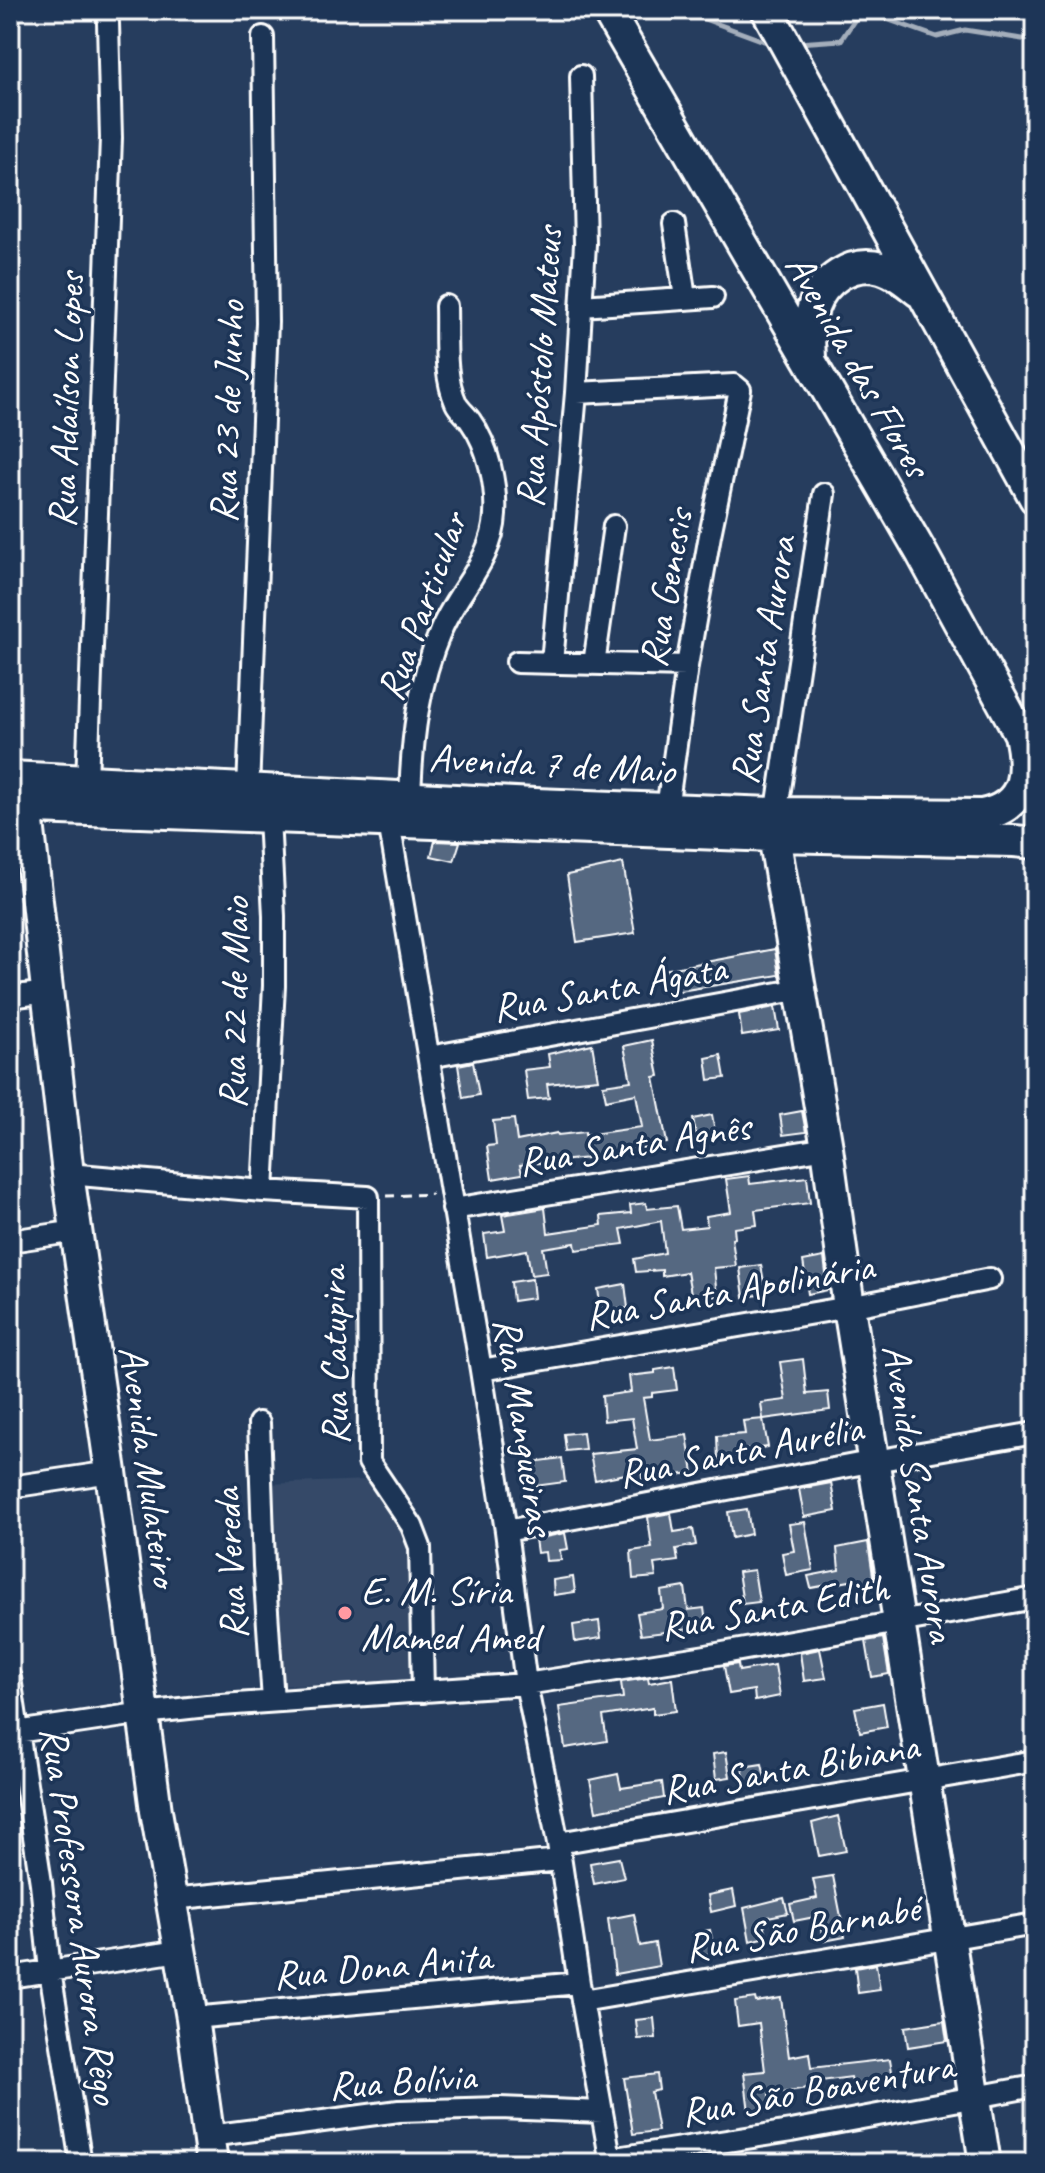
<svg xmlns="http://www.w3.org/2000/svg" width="1045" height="2173" viewBox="0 0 1045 2173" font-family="Caveat,sans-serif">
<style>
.built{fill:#344a68}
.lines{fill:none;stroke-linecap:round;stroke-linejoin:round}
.stream{stroke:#a4aebb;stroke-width:5}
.building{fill:#556781;stroke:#fff;stroke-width:2}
.street-casing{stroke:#fff;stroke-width:26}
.secondary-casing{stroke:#fff;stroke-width:36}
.path{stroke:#fff;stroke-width:3;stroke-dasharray:8 6;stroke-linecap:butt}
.street{stroke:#1d3557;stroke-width:20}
.secondary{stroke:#1d3557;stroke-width:30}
.poi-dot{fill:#ff9aa2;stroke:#1d3557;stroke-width:3}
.labels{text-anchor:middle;stroke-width:7;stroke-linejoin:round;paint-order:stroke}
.street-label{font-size:40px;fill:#fff;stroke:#1d3557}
.poi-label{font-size:40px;fill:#fff;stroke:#1d3557;text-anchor:start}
</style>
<rect width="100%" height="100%" fill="#263d5e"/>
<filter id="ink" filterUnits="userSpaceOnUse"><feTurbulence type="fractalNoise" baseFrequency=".0125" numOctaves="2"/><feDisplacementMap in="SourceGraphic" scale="16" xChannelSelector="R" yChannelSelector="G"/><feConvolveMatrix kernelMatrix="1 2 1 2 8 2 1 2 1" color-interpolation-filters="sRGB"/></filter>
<g filter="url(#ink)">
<path class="built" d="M368,1480L415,1546L419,1681L276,1686L266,1484Z"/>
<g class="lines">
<path class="stream" d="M680,10L772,44
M798,43L841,40L861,10L937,37L965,30L1035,41"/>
</g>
<path class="building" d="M435,841L460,842L454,861L431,856Z
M623,863L635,933L577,942L567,875Z
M775,949L779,975L667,993L663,970Z
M775,1007L779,1030L742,1036L739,1014Z
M652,1040L659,1076L654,1077L667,1143L589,1158L520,1165L522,1174L492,1179L487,1146L496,1145L493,1121L514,1119L517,1141L557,1133L558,1135L585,1132V1135L642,1127L636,1094L606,1100L603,1085L631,1081L624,1046Z
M592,1044L598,1079L547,1084L549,1098L528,1100L524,1070L550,1067L548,1054Z
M721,1055L725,1078L709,1080L706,1058Z
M473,1062L479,1095L463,1098L458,1065Z
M802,1111L806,1132L783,1135L780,1115Z
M712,1115L716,1136L697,1140L693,1119Z
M749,1176L750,1184L807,1177L810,1203L755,1210L757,1225L734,1228L735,1238L732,1239L736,1266L714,1268L717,1296L692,1299L687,1272L662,1276V1270L636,1272L634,1259L665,1253L661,1221L621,1229L624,1244L576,1250L575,1243L543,1248L547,1273L531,1275L527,1250L487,1257L484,1234L505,1231L502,1215L545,1208L548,1233L602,1225L601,1216L631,1213L630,1205L646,1203L647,1209L677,1206L681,1229L707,1226L706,1216L731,1212L726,1179Z
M824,1257L828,1290L808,1294L803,1261Z
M761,1265L766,1294L744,1297L740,1268Z
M532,1279L534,1298L513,1301L511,1282Z
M625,1284L628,1308L601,1312L598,1289Z
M803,1359L807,1394L828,1392L830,1410L763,1419L761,1403L786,1400L780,1362Z
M674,1367L677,1390L652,1393V1397L643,1398L650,1440L687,1435L693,1473L667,1476V1480L643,1484L641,1471L595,1480L590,1454L637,1449L632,1418L604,1421L602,1396L631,1392L629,1376L655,1373V1370Z
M763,1419L768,1447L736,1451V1461L718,1462L717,1436L745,1434L743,1421Z
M583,1432L585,1449L566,1451L564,1434Z
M562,1458L565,1482L535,1486L532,1462Z
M831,1483L836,1511L804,1517L799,1489Z
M747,1509L751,1534L732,1538L728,1512Z
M671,1513L674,1532L693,1529L696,1545L676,1549L678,1561L654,1564L656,1577L633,1579L631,1551L652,1548L648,1517Z
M805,1522L813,1570L786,1575L782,1553L794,1551L789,1524Z
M565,1533L568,1549L560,1550L561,1560L546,1561L545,1552L537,1553L535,1539Z
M868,1542L874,1582L863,1584L861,1579L811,1588L808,1576L839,1570L837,1548Z
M754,1570L759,1602L743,1604L738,1572Z
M573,1577L575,1592L554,1595L553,1580Z
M685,1587L688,1610L704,1608L706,1623L690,1625L691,1629L641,1635L637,1613L663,1609L661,1591Z
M599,1621L601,1638L575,1642L573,1625Z
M883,1638L889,1674L872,1677L866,1641Z
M820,1649L826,1678L804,1681L800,1653Z
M738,1664L739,1671L775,1665L780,1696L755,1701L754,1690L729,1694L724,1666Z
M648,1678L649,1683L672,1679L676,1711L653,1714V1708L603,1716L607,1741L565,1748L559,1707L623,1698L621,1682Z
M883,1703L887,1727L860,1732L855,1708Z
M726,1752L730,1777L716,1779L713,1754Z
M762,1764L766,1782L746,1786L742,1767Z
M618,1774L621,1788L662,1782L664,1798L596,1811L590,1780Z
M838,1816L846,1851L819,1856L812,1823Z
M619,1858L624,1878L594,1884L590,1863Z
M833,1876L845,1937L824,1941L820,1916L794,1921L790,1904L817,1898L813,1879Z
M733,1890L736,1906L711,1912L708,1895Z
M784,1898L788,1913L763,1918L767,1937L750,1941L744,1908Z
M634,1914L640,1946L655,1943L659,1966L615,1974L608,1919Z
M710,1930L715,1953L697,1956L693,1933Z
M876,1964L880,1990L858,1993L855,1968Z
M755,1998L756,2002L781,1998L789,2057L809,2053L811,2068L890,2059L894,2084L874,2087V2084L853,2087L851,2077L813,2082L814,2087L769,2094L771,2110L749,2112L744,2073L765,2071L759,2023L738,2026L735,2001Z
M654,2018L656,2038L638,2039L636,2020Z
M944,2021L947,2041L908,2047L905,2027Z
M657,2074L659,2090L651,2092L658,2131L633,2134L624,2078Z"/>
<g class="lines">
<defs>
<path id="street" d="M674,224L685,298
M581,306L713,297
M576,393L734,385L740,390L710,535L687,666L667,809
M517,662L687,666
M552,663L576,393L585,244L581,76
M594,664L614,526
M87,781L111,138L108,23
M248,789L267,322L263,37
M410,797C412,738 418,684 441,630C458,590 493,560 495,515C497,486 488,445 471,422C467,415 459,410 456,403C443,374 447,338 446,306
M387,810L481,1370L506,1531L526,1684L558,1843L579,1983L611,2163
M775,823L824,494
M10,997L47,992
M429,1057L801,989
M68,1174L263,1191L368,1197L369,1462L412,1526L420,1547L423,1692
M263,1191L274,986V916L269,817
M453,1209L827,1148
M10,1241L77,1231
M481,1370L849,1307L990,1279
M259,1423L264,1566L273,1701
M10,1487L111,1472
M506,1531L875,1461L1035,1433
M10,1678L41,1883L50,1971L81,2163
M10,1733L144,1713L207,1706L526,1684L706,1656L1035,1598
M558,1843L1035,1761
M171,1899L560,1860
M10,1977L179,1951
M582,2001L1035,1924
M192,2018L579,1983
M209,2136L399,2111L499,2108L602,2112
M610,2159L791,2131L1035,2086"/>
<path id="secondary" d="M607,10L922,554L1027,747
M767,10L1035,498
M810,357C809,341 808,324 813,308C823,280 851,260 881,268C895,272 907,282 918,291
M10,777L535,804L776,813L982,815C1029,806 1028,768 1019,730
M23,778L68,1174L111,1472L156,1811L192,2018L212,2163
M10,807L774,836L1014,841L1035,843
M774,836L827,1148L849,1307L985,2163"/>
</defs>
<use href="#street" class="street-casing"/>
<use href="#secondary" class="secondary-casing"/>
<path class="path" d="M387,1196L432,1194"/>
<use href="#street" class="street"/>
<use href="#secondary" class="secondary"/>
</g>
</g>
<circle class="poi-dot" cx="345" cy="1613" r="8"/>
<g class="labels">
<g class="street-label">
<text transform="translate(859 365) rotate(60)" y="14">Avenida das Flores</text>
<text transform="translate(538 367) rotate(-86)" y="14">Rua Apóstolo Mateus</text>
<text transform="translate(65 400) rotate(-88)" y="14">Rua Adaílson Lopes</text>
<text transform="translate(226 412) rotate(-88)" y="14">Rua 23 de Junho</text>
<text transform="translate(665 588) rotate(-80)" y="14">Rua Genesis</text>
<text transform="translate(421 606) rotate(-70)" y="14">Rua Particular</text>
<text transform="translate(762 660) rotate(-81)" y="14">Rua Santa Aurora</text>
<text transform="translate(552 763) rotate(3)" y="14">Avenida 7 de Maio</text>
<text transform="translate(609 987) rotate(-10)" y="14">Rua Santa Ágata</text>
<text transform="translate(233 1003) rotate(-89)" y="14">Rua 22 de Maio</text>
<text transform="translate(634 1143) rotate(-9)" y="14">Rua Santa Agnês</text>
<text transform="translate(729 1290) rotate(-10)" y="14">Rua Santa Apolinária</text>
<text transform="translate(333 1356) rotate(-91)" y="14">Rua Catupira</text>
<text transform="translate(525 1426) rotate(81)" y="14">Rua Mangueiras</text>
<text transform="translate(740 1450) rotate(-11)" y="14">Rua Santa Aurélia</text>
<text transform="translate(150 1466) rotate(82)" y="14">Avenida Mulateiro</text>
<text transform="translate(920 1493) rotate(81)" y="14">Avenida Santa Aurora</text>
<text transform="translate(229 1564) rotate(-93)" y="14">Rua Vereda</text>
<text transform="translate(774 1606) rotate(-10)" y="14">Rua Santa Edith</text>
<text transform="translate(790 1767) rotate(-10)" y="14">Rua Santa Bibiana</text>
<text transform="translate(81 1915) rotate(82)" y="14">Rua Professora Aurora Rêgo</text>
<text transform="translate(802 1927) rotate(-10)" y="14">Rua São Barnabé</text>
<text transform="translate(382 1965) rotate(-5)" y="14">Rua Dona Anita</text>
<text transform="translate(402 2080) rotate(-4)" y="14">Rua Bolívia</text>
<text transform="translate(817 2088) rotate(-10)" y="14">Rua São Boaventura</text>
</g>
<g class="poi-label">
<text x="361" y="1604">E. M. Síria<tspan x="361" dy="46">Mamed Amed</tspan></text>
</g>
</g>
<rect width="1045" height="2173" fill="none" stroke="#1d3557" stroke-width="40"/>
<rect x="20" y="20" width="1005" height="2133" fill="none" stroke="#fff" stroke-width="3" filter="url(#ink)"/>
</svg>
